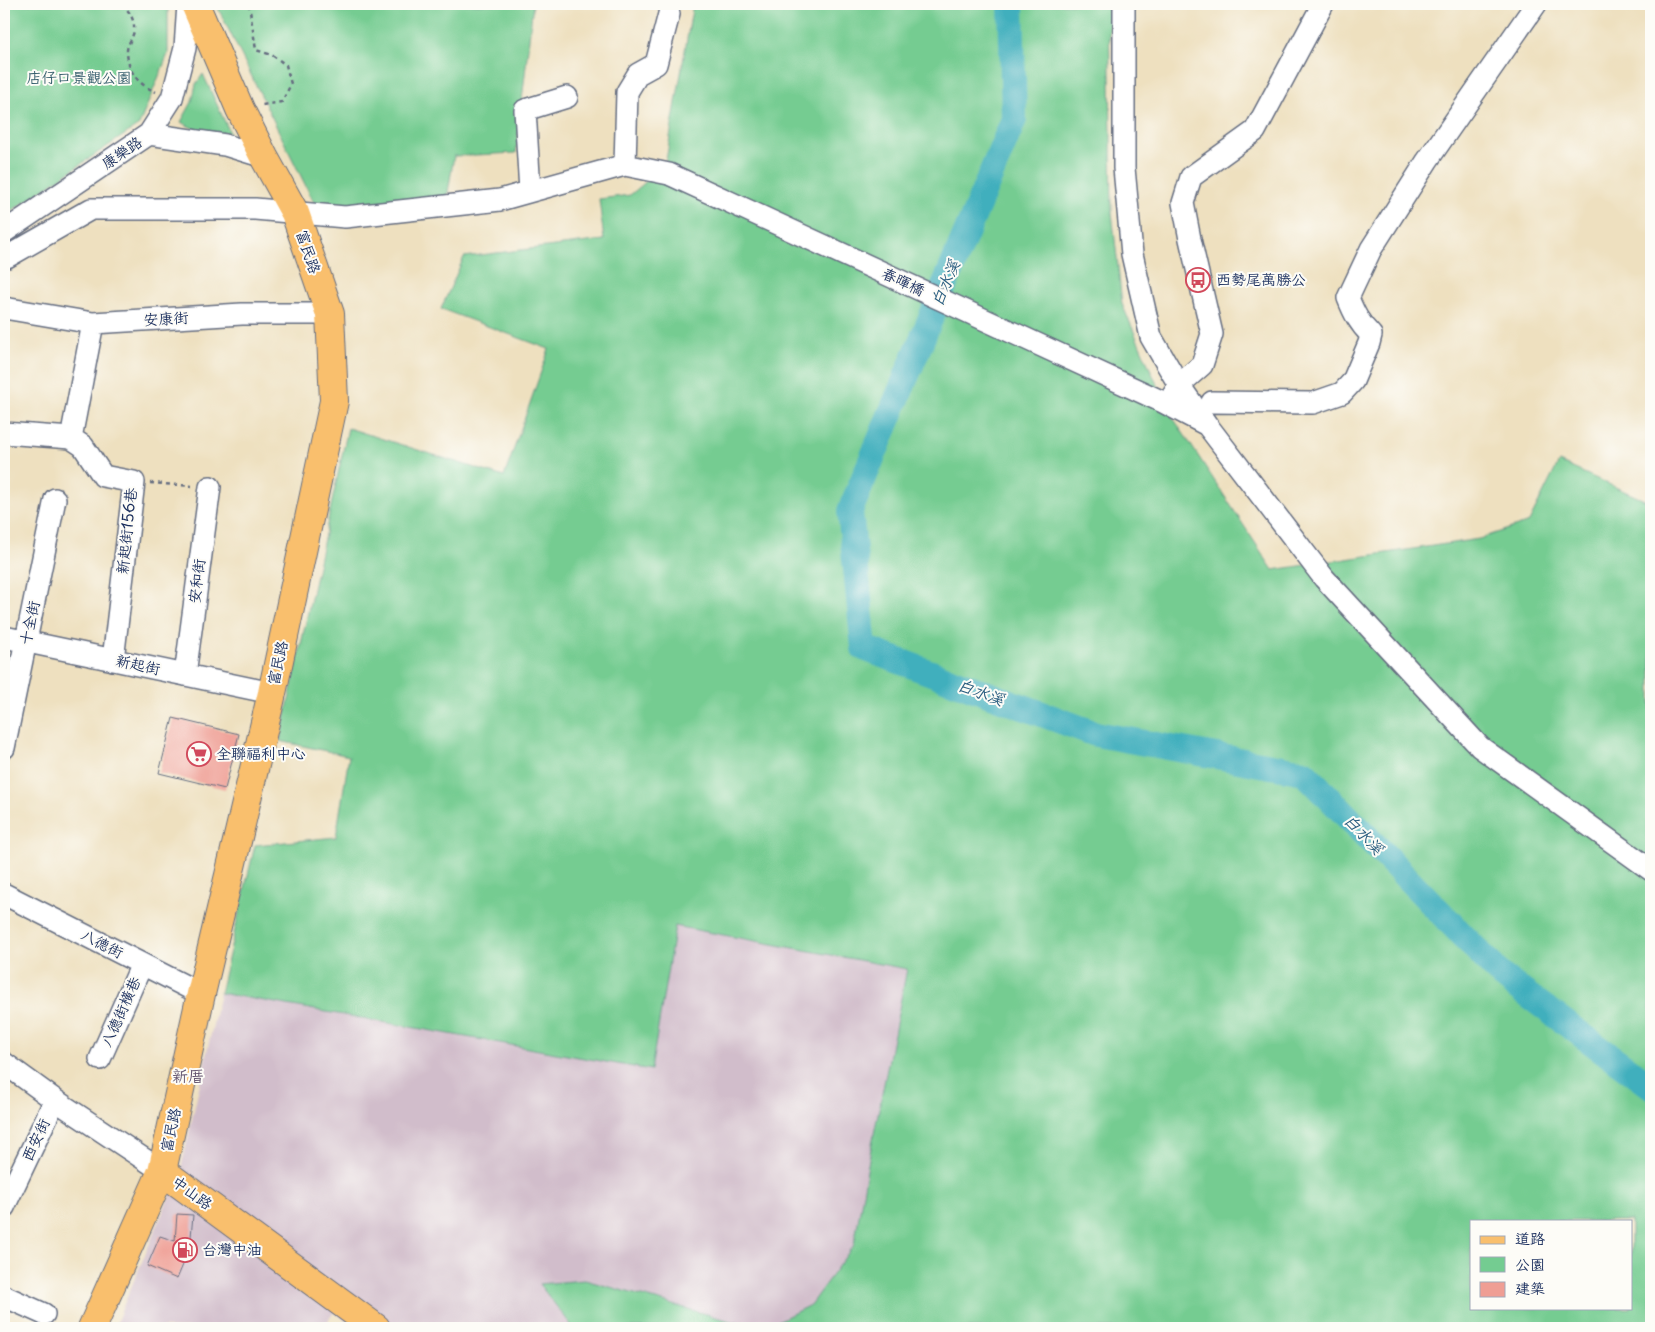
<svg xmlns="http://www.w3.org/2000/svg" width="1655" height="1332" viewBox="0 0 1655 1332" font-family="'Playpen Sans','LXGW WenKai TC',sans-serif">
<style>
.industrial{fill:#d1bdcb}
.green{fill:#74cc91;stroke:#487e78;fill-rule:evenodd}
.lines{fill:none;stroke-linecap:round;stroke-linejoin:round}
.river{stroke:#41afbd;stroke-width:26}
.building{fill:#ef9e94}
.minor-casing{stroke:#656d80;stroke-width:24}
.major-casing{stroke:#656d80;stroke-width:30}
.path{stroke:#656d80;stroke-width:2.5;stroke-dasharray:4 4;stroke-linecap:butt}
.minor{stroke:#fff;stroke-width:21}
.major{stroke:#f9bf6d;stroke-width:28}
.labels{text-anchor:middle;stroke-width:4;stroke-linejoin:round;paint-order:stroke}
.park-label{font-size:15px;fill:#365e6d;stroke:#fdfcf7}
.street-label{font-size:15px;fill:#1b2f5e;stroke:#fdfcf7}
.poi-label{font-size:15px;fill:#1b2f5e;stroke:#fdfcf7;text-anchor:start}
.water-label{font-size:16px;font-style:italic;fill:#285c7f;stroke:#fdfcf7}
.neighbourhood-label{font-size:16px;fill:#655671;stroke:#fdfcf7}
</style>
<rect width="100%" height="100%" fill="#fdfcf7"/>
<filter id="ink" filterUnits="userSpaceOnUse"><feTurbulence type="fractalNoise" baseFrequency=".02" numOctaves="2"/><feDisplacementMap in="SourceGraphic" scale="10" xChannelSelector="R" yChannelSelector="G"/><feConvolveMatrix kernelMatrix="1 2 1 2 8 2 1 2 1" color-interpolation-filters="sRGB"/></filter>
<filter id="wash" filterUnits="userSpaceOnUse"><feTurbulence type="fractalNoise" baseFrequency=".0096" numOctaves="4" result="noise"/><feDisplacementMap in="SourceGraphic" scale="20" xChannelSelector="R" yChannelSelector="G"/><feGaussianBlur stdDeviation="1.12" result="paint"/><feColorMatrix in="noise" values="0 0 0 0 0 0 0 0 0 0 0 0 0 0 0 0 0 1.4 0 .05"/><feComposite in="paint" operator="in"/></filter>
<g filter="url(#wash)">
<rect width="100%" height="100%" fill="#eee0bf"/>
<path class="industrial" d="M675,926L907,969L854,1245L810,1305L764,1328H755L585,1280L571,1328H356L334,1312L323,1328H114L181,1169L220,993L650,1070Z"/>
<path class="green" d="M4,4H168V54L139,125L4,216Z
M216,4H533L516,153L454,156L445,210L325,225Z
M693,4H1109L1112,212L1122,304L1168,410L1273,570L1479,539L1529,522L1559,462L1651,503V1328H764L810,1305L854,1245L869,1159L907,969L675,926L651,1070L220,993L255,845L336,837L349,756L280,741L348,428L504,477L549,349L441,309L464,257L604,240L599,199L630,195L665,166ZM1471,1221H1631V1308H1471Z
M203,74L230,133L198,131L181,122L192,102L196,84Z
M585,1280L755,1328H571L572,1326L539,1284Z"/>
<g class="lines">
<path class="river" d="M1011,4L1014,119L850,511L864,648L1096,734L1304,772L1503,977L1651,1086"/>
</g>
<g id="blocks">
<path class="building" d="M173,718L239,734L225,789L159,773Z
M177,1214L193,1215L190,1248L177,1279L147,1266L160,1236L175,1241Z"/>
</g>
</g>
<g filter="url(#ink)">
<use href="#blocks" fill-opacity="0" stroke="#656d80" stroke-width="1"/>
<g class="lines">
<defs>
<path id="minor" d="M1124,4V168L1132,254L1151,337L1179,385L1207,425L1324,578L1480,747L1651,870
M149,134L225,145L264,157
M625,165L627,92L638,74L656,64L669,14
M530,191L525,110L567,97
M4,232L149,134L172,98L185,48L188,4
M4,256L7,257L91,209H255L345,217L500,200L625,165L669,174L1163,402L1207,425
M4,308L93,323L242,314H330
M1172,397L1179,385L1202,365L1212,334L1190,239L1183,203L1191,177L1255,131L1323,4
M1212,402L1313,403L1342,393L1353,381L1369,343L1371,335C1359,323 1354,313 1348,298L1371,249L1427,161L1536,4
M4,433L71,438L83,446L103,476L134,482L113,660
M71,438L93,323
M4,637L272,693
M185,675L210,487
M4,748L55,499
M4,894L201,994
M100,1059L142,964
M4,1063L55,1100L162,1171
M4,1207L55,1100
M4,1296L44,1314"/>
<path id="major" d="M162,1171L376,1328
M92,1328L162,1171L201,994L272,693L334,401L330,314L295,213L264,157L240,109L195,4"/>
</defs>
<use href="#minor" class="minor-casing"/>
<use href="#major" class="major-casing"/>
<path class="path" d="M122,4C129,11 135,19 134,31C133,37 128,43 127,50C127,70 137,84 156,92
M249,4L256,50L272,55L286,65L291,84L282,102L262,105
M150,483L192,486"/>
<use href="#minor" class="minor"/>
<use href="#major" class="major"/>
</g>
</g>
<defs>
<symbol id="bus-ring" viewBox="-11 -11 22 22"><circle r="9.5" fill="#fdfcf7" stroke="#d1495b" stroke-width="1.5"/><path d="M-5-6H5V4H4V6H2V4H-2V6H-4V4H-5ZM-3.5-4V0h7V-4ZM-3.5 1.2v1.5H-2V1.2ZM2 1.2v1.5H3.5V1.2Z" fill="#d1495b"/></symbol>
<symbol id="supermarket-ring" viewBox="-11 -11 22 22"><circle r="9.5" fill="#fdfcf7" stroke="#d1495b" stroke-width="1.5"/><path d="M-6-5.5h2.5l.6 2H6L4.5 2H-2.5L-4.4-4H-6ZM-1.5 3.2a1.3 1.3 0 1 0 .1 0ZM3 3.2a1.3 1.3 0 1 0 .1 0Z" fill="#d1495b"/></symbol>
<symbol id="fuel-ring" viewBox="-11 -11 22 22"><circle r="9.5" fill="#fdfcf7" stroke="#d1495b" stroke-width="1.5"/><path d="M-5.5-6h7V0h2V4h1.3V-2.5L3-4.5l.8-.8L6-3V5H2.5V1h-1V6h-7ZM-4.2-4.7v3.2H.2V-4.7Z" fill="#d1495b"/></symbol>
</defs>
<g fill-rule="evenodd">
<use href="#bus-ring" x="1184" y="266" width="28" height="28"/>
<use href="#supermarket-ring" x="185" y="740" width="28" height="28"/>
<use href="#fuel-ring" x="171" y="1236" width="28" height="28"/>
</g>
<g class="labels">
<g class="park-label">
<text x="79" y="83">店仔口景觀公園</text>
</g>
<g class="street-label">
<text transform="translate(122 153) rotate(-34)" y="5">康樂路</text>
<text transform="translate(308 252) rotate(71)" y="5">富民路</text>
<text transform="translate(903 282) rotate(25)" y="5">春暉橋</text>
<text transform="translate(166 319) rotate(-3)" y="5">安康街</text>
<text transform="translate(127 531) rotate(-84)" y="5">新起街156巷</text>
<text transform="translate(197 581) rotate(-83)" y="5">安和街</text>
<text transform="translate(30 623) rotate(-78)" y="5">十全街</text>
<text transform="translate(278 663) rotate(-78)" y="5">富民路</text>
<text transform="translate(138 665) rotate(12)" y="5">新起街</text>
<text transform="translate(102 944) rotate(27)" y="5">八德街</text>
<text transform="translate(121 1012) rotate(-66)" y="5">八德街橫巷</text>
<text transform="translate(171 1130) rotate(-78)" y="5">富民路</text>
<text transform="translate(36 1140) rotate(-65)" y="5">西安街</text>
<text transform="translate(192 1193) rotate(36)" y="5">中山路</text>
</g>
<g class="poi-label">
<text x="1216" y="285">西勢尾萬勝公</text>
<text x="216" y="759">全聯福利中心</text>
<text x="202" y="1255">台灣中油</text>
</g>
<g class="water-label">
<text transform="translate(945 283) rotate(-67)" y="6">白水溪</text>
<text transform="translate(981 692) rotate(20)" y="6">白水溪</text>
<text transform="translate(1364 834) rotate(46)" y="6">白水溪</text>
</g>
<g class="neighbourhood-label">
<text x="188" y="1082">新厝</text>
</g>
</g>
<rect width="1655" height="1332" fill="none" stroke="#fdfcf7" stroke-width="20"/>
<rect x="1470" y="1220" width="162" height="90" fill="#fdfcf7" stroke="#a3aaba"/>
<rect x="1480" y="1236" width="25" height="8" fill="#f9bf6d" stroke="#a3aaba"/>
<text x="1515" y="1244" font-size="15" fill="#1b2f5e">道路</text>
<rect x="1480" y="1257" width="25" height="15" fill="#74cc91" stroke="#a3aaba"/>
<text x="1515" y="1270" font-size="15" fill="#1b2f5e">公園</text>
<rect x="1480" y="1282" width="25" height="15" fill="#ef9e94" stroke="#a3aaba"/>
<text x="1515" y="1294" font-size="15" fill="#1b2f5e">建築</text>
</svg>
